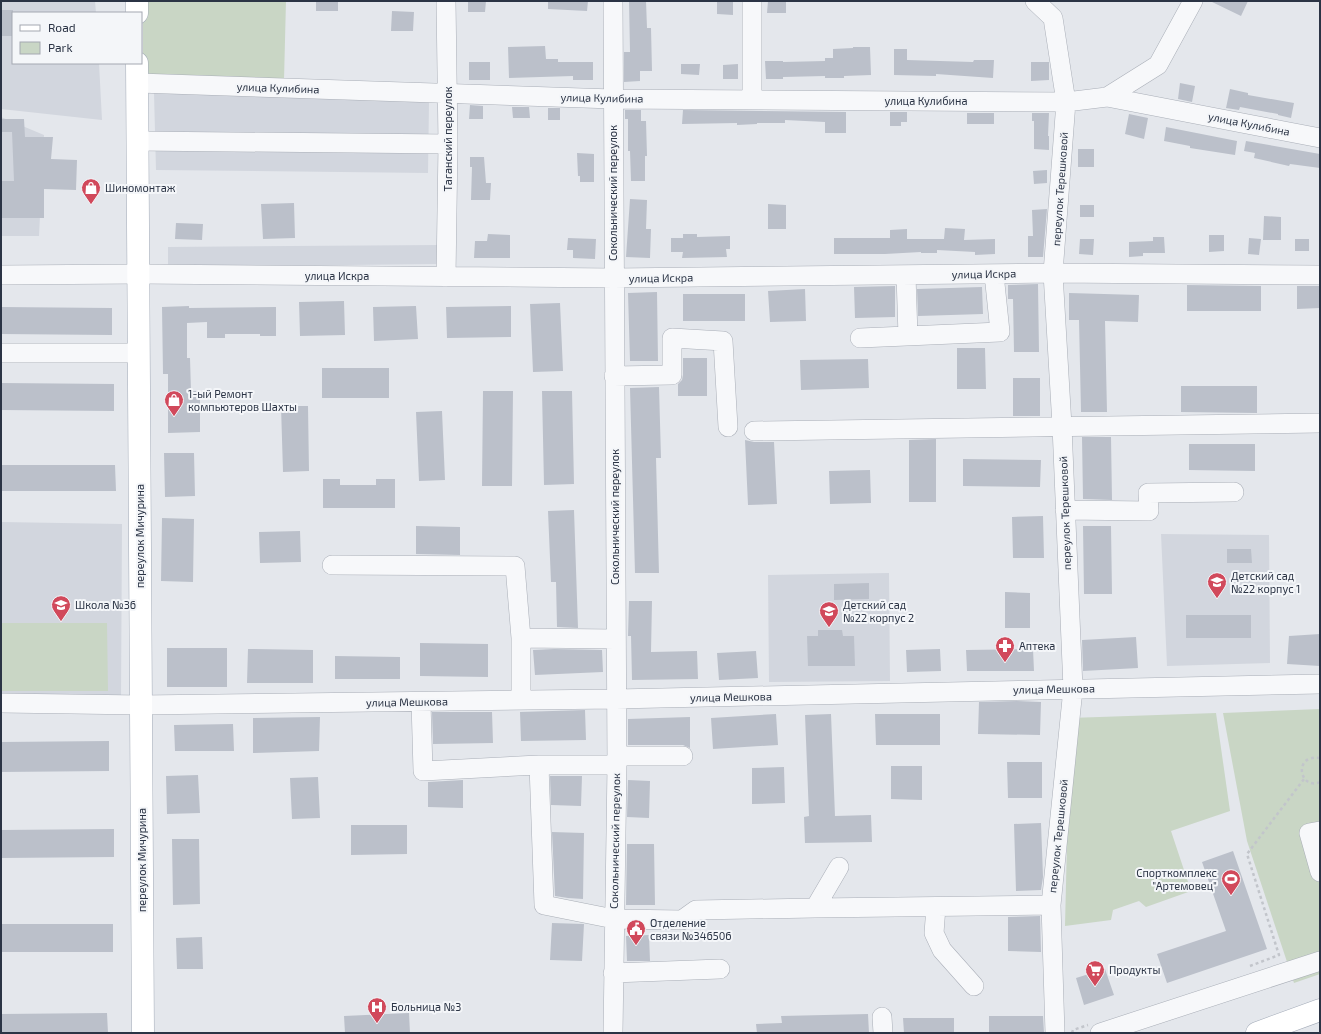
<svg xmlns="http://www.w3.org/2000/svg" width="1321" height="1034" viewBox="0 0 1321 1034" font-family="'Exo 2',sans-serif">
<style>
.built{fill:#d2d6de}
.green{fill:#c9d6c5}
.building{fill:#bbc0ca}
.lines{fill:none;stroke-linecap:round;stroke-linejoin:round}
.minor-casing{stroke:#a9aeb7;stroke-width:20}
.major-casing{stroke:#a3abb8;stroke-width:23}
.path{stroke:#c2c5cb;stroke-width:2.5;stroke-dasharray:3 3;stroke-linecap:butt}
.minor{stroke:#f7f8fa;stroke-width:19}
.major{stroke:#fff;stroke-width:22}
.labels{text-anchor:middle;stroke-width:4;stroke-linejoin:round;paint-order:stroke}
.street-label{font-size:11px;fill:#2b3445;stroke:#f4f6f9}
.poi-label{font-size:11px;fill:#2b3445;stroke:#f4f6f9;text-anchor:start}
</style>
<rect width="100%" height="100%" fill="#e4e7ec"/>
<path class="built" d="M1,1H95L96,13H13V63H99L102,120L1,109Z
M154,93L429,102L428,173L156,170Z
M1,117L44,135L39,236H1Z
M438,245V264L168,267V247Z
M1,522L122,524L121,698L1,697Z
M1161,534L1269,535L1270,663L1167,666Z
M889,573L890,681L769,682L768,575Z"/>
<path class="green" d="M143,1H286L284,80L143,79Z
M1,623H107L108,691H1Z
M1320,709V974L1294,983L1247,841L1223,713Z
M1216,713L1230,811L1171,831L1191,891L1146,907L1139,901L1113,910L1111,920L1065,926L1070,718Z"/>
<path class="building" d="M316,1H338V11H316Z
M468,1H486L485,12H468Z
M548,1H588L587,11L548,9Z
M629,1H646L647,28H651L652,71H640V81L624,82V52H630Z
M717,1H733V15L717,14Z
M768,1H786V13H767Z
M1210,1H1248L1241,16Z
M1,10H13V36H1Z
M392,11L414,12L413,31H391Z
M545,46L546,59H558V62H593V80H573V76L509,78L508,47Z
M853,47H870L871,75L844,76V78H825V76L783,77V79H766L765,61H783V62L825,61V58H833V49L853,48Z
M894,49H907V60L973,62L974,60H994L993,78L936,74V76L894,75Z
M469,62H490V80H469Z
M1031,62H1049V80L1031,81Z
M681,64H700L699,75L681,74Z
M738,64V79H723V65Z
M1180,83L1195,86L1192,102L1178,99Z
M1230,89L1248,93V95L1294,103L1291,118L1278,115V114L1240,107L1239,110L1226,108Z
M470,105L483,106V119H469Z
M512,107H529L530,118H513Z
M548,108H560V120H548Z
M625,110H641V121H646L647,156H645V181H631L630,151H628V119H625Z
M683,110L846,112V133H825V122L785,120V123H757V124L737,125V123L682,124Z
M890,112H907V122H901V126H890Z
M967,113H994V124H967Z
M1032,113H1049L1048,136H1049V150L1034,149V121H1032Z
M1129,114L1148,118L1144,139L1125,134Z
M1,119H24L25,137H53L51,159L77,160L76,190L44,189V218H1V181H14L12,132H1Z
M1166,127L1237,141L1235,155L1190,148V146L1164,141Z
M1246,141L1320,154V168L1290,164L1289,166L1254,158L1255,153L1244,151Z
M1078,149H1094V167H1078Z
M577,153L594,154V182H580V176H578Z
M470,157H484L486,183H491L490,200H471L472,167H470Z
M1047,170V183L1034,184L1033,171Z
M630,199L647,200L646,229H651L650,258L626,257Z
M294,203L295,238L263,239L261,204Z
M768,204L786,205V229H768Z
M1080,205H1094V217H1080Z
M1047,209L1043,257H1028V236H1033L1032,210Z
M1264,216L1281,217V240H1263Z
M176,223L203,224L202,240L175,239Z
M945,228L965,229L964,240L995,239V254L975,255V252L937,250V253H921V252L885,254H834V238H890V230L907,229V239H944Z
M488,234L510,235V258H474L475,241H487Z
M683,234H697V237L730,236V249H726L727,257L682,258L683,252H671V238H683Z
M1209,235H1224V251L1209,252Z
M1153,237H1164L1165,253H1143V256L1129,257V242L1153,241Z
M568,238L596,239L595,259L573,258V250H567Z
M1249,238L1261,239L1259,255L1248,254Z
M1080,239H1094L1093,255L1079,254Z
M1295,239H1309V251H1295Z
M1038,284L1039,352H1014L1013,299H1008V285Z
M1187,285L1261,286V311H1187Z
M895,286V317L855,318L854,287Z
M1297,286H1320V308L1297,309Z
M982,287L983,314L918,316L917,289Z
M805,289L806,321L770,322L768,291Z
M657,292L658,361H630L628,293Z
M1069,293L1139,295L1138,322L1105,321L1107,412H1081L1079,320H1069Z
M683,294H745V321H683Z
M344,301L345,335L300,336L299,302Z
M560,303L563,371L533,372L530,304Z
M189,306V308L276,307V336H260V334H225V338H207V322L187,323V358H190L191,391H200V432L168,433V374H163L162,307Z
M416,306L418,339L374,341L373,307Z
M511,306V337L447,338L446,307Z
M1,307L112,308V335L1,334Z
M957,348H985L986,389H957Z
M683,358H707V396H678V384L682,380L683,375Z
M868,359L869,388L801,390L800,360Z
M322,368H389V398H322Z
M1013,378H1040V416H1013Z
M1,383L114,384V411L1,410Z
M1181,386H1257V413L1181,412Z
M659,387L661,458H656L659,573H635L630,388Z
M483,391H513L512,486H482Z
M542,391H572L574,484L544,485Z
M281,406H308L309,471L283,472Z
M442,411L445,480L419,481L416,412Z
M1082,437H1111L1112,500L1083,499Z
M936,439V502H909V440Z
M745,440L754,442H774L777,504L748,505Z
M1189,444H1255V471L1189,470Z
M164,453H194L195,496L165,497Z
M963,459L1041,460L1040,487L963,486Z
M1,465H115L116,491H1Z
M870,470L871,503L830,504L829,471Z
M323,479H340V485H376V479H395V508H323Z
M574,510L578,628L557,627L556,582H551L548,511Z
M1043,516L1044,558H1013L1012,517Z
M162,518L194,519L193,582L161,581Z
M416,526L460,527V555L416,554Z
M1083,526H1111L1112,594H1084Z
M300,531L301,562L260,563L259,532Z
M1227,549H1251L1252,563H1227Z
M869,583V599L834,600V584Z
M1005,592L1030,593V628H1005Z
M629,601H652L651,652L697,651L698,679L632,680L631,636H628Z
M1186,615H1251V638H1186Z
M818,630H842L843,636H854L855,666H808L807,636H818Z
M1320,634V666L1287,664L1289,636Z
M1136,637L1138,668L1083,671L1082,640Z
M420,643L488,644V677L420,676Z
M167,648H227V687H167Z
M248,649L313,650V683H247Z
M554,649L602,650L603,672L535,675L533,650Z
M940,649L941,671L907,672L906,650Z
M1033,649L1034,671H967L966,650Z
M756,651L758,678L719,680L717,653Z
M335,656L400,657V679H335Z
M1017,701L1041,702L1040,735L978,734L979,702Z
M585,710L586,740L521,741L520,712Z
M432,712H492L493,743L433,744Z
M776,714L778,745L713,749L711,718Z
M831,714L835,816L871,815L872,842L805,843L804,817L809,816L805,715Z
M875,714H940V745H876Z
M320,717L319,751L253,753V718Z
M690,717V748L683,745H628V719Z
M233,724L234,751H175L174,725Z
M109,741V771L1,772V742Z
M1007,762H1042V798H1008Z
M891,766H922V800L891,799Z
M784,767L785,803L752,804V768Z
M198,775L200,813L167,814L166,776Z
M550,776H582L581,806L551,805Z
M318,777L320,818L292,819L290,778Z
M463,780V808L428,807V782Z
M628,780L650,781L649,818L627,817Z
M1041,823L1043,877L1041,890L1016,891L1014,824Z
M351,825H407V854L351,855Z
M114,829V857L1,858V830Z
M552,832L584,833L583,899L568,898L555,896Z
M172,839H199L200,904L173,905Z
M627,844H654L655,905H626Z
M1233,851L1267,949L1167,983L1157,954L1226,931L1202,862Z
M1040,916L1041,952L1008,951V917Z
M552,923L584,924L582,961L550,960Z
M1,924H113V952H1Z
M649,935L650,961H627L626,936Z
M202,937L203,969H177L176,938Z
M1105,969L1114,995L1084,1005L1076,978Z
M107,1013L108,1033H1V1014Z
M409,1013L410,1033H345L344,1016Z
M868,1014L869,1033H757L756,1024L782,1023L781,1016Z
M989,1016H1043L1044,1033H989Z
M903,1018H954V1033H904Z"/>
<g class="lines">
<defs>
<path id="minor" d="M446,1L448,144L446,277
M613,1L617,765L613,1033
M1035,1L1053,18L1066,102L1053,273L1062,426L1073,689L1051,905L1055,1033
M138,83L613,99L1066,102L1107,97L1158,65L1193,1
M1107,97L1320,138
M752,100V1
M138,141L448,144
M1,275L139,274L614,278L1053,273L1320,275
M906,275L908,336
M860,338L1000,332L994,274
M1,353H139
M614,376L672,375V338L723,341L728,427
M754,431L1320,423
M1065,510L1149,511L1148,493L1234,492
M332,565L515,566L521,638
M521,700V638L615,639
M421,702L423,771L539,765H617
M1,703L141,705L616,699L1320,684
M617,756H683
M539,765L544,905L614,919L682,920L696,910L815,908L839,867
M1320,831L1309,833L1320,872
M936,907L934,933L942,950L974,986
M815,908L1051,905
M613,973L720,969
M882,1017L883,1033
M1100,1033L1320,961"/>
<path id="major" d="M137,1V13
M137,63L143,1033
M1257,1033L1320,1010"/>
</defs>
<use href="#minor" class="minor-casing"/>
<use href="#major" class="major-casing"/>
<path class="path" d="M1320,758C1292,754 1300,791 1320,782
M1250,966L1279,955L1247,854L1304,779
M1072,1033L1073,1030L1088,1025"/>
<use href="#minor" class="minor"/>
<use href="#major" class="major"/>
</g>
<defs>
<symbol id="shop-pin" viewBox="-11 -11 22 30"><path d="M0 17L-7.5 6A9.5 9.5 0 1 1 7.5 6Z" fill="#d1495b" stroke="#f4f6f9"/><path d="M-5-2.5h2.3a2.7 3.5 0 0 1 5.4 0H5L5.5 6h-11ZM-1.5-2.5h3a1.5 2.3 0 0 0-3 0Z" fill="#fff"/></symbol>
<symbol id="school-pin" viewBox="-11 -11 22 30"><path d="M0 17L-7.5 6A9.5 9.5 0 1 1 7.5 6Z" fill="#d1495b" stroke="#f4f6f9"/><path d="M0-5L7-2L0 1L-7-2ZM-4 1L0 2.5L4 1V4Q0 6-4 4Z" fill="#fff"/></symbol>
<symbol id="pharmacy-pin" viewBox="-11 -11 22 30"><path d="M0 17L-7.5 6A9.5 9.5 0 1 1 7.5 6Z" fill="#d1495b" stroke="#f4f6f9"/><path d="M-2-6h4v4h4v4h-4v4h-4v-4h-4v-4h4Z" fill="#fff"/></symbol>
<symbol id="stadium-pin" viewBox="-11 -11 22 30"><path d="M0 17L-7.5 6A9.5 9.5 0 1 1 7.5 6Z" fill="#d1495b" stroke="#f4f6f9"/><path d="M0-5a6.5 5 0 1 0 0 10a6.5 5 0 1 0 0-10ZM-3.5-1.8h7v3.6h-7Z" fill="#fff"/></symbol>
<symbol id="civic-pin" viewBox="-11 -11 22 30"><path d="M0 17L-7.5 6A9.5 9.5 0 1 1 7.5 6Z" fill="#d1495b" stroke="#f4f6f9"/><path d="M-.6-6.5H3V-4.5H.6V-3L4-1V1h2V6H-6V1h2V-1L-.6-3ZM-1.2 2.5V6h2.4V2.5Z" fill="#fff"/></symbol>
<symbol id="supermarket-pin" viewBox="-11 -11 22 30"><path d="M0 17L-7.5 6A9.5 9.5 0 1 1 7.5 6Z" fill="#d1495b" stroke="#f4f6f9"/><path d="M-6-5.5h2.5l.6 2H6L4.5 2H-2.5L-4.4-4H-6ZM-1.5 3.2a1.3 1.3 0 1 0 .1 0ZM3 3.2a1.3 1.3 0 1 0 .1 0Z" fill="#fff"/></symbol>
<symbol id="hospital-pin" viewBox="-11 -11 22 30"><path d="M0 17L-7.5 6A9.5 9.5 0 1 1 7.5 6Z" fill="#d1495b" stroke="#f4f6f9"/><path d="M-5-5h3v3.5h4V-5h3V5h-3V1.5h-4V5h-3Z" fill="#fff"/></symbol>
</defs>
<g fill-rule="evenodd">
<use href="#shop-pin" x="80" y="177" width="22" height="30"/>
<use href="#shop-pin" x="163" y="389" width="22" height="30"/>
<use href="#school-pin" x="1206" y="571" width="22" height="30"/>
<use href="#school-pin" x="50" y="594" width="22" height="30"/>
<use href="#school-pin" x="818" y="600" width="22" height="30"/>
<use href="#pharmacy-pin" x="994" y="635" width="22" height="30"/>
<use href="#stadium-pin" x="1220" y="868" width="22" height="30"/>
<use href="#civic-pin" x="625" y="918" width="22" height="30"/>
<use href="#supermarket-pin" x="1084" y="959" width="22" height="30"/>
<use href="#hospital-pin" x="366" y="996" width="22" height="30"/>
</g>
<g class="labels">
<g class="street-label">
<text transform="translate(278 88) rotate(2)" y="4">улица Кулибина</text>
<text transform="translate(602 98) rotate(1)" y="4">улица Кулибина</text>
<text x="926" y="105">улица Кулибина</text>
<text transform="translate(1249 124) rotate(11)" y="4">улица Кулибина</text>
<text transform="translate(448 139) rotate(-90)" y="4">Таганский переулок</text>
<text transform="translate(1060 189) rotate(-86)" y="4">переулок Терешковой</text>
<text transform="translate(613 193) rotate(-90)" y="4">Сокольнический переулок</text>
<text transform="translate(984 274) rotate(-1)" y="4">улица Искра</text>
<text x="337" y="280">улица Искра</text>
<text transform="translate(661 278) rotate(-1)" y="4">улица Искра</text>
<text transform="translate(1065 513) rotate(-92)" y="4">переулок Терешковой</text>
<text transform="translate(615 517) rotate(-90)" y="4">Сокольнический переулок</text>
<text transform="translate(140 536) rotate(-90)" y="4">переулок Мичурина</text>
<text transform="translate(1054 689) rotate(-1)" y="4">улица Мешкова</text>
<text transform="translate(731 697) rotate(-1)" y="4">улица Мешкова</text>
<text transform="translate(407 702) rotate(-1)" y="4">улица Мешкова</text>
<text transform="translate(1058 836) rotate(-84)" y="4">переулок Терешковой</text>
<text transform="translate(615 841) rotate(-89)" y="4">Сокольнический переулок</text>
<text transform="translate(142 860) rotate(-90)" y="4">переулок Мичурина</text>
</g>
<g class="poi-label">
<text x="105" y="192">Шиномонтаж</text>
<text x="188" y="398">1-ый Ремонт<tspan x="188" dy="13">компьютеров Шахты</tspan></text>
<text x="1231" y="580">Детский сад<tspan x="1231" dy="13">№22 корпус 1</tspan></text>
<text x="75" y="609">Школа №36</text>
<text x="843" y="609">Детский сад<tspan x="843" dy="13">№22 корпус 2</tspan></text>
<text x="1019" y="650">Аптека</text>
<text x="1217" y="877" text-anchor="end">Спорткомплекс<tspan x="1217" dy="13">"Артемовец"</tspan></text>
<text x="650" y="927">Отделение<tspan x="650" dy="13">связи №346506</tspan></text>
<text x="1109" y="974">Продукты</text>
<text x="391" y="1011">Больница №3</text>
</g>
</g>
<rect width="1321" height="1034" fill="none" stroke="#2b3445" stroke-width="4"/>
<rect x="12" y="12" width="130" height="52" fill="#f4f6f9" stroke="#a4a8b1"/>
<rect x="20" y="25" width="20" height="6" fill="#ffffff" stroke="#a4a8b1"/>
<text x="48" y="32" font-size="12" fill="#2b3445">Road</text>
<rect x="20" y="42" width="20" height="12" fill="#c9d6c5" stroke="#a4a8b1"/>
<text x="48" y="52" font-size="12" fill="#2b3445">Park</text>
</svg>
